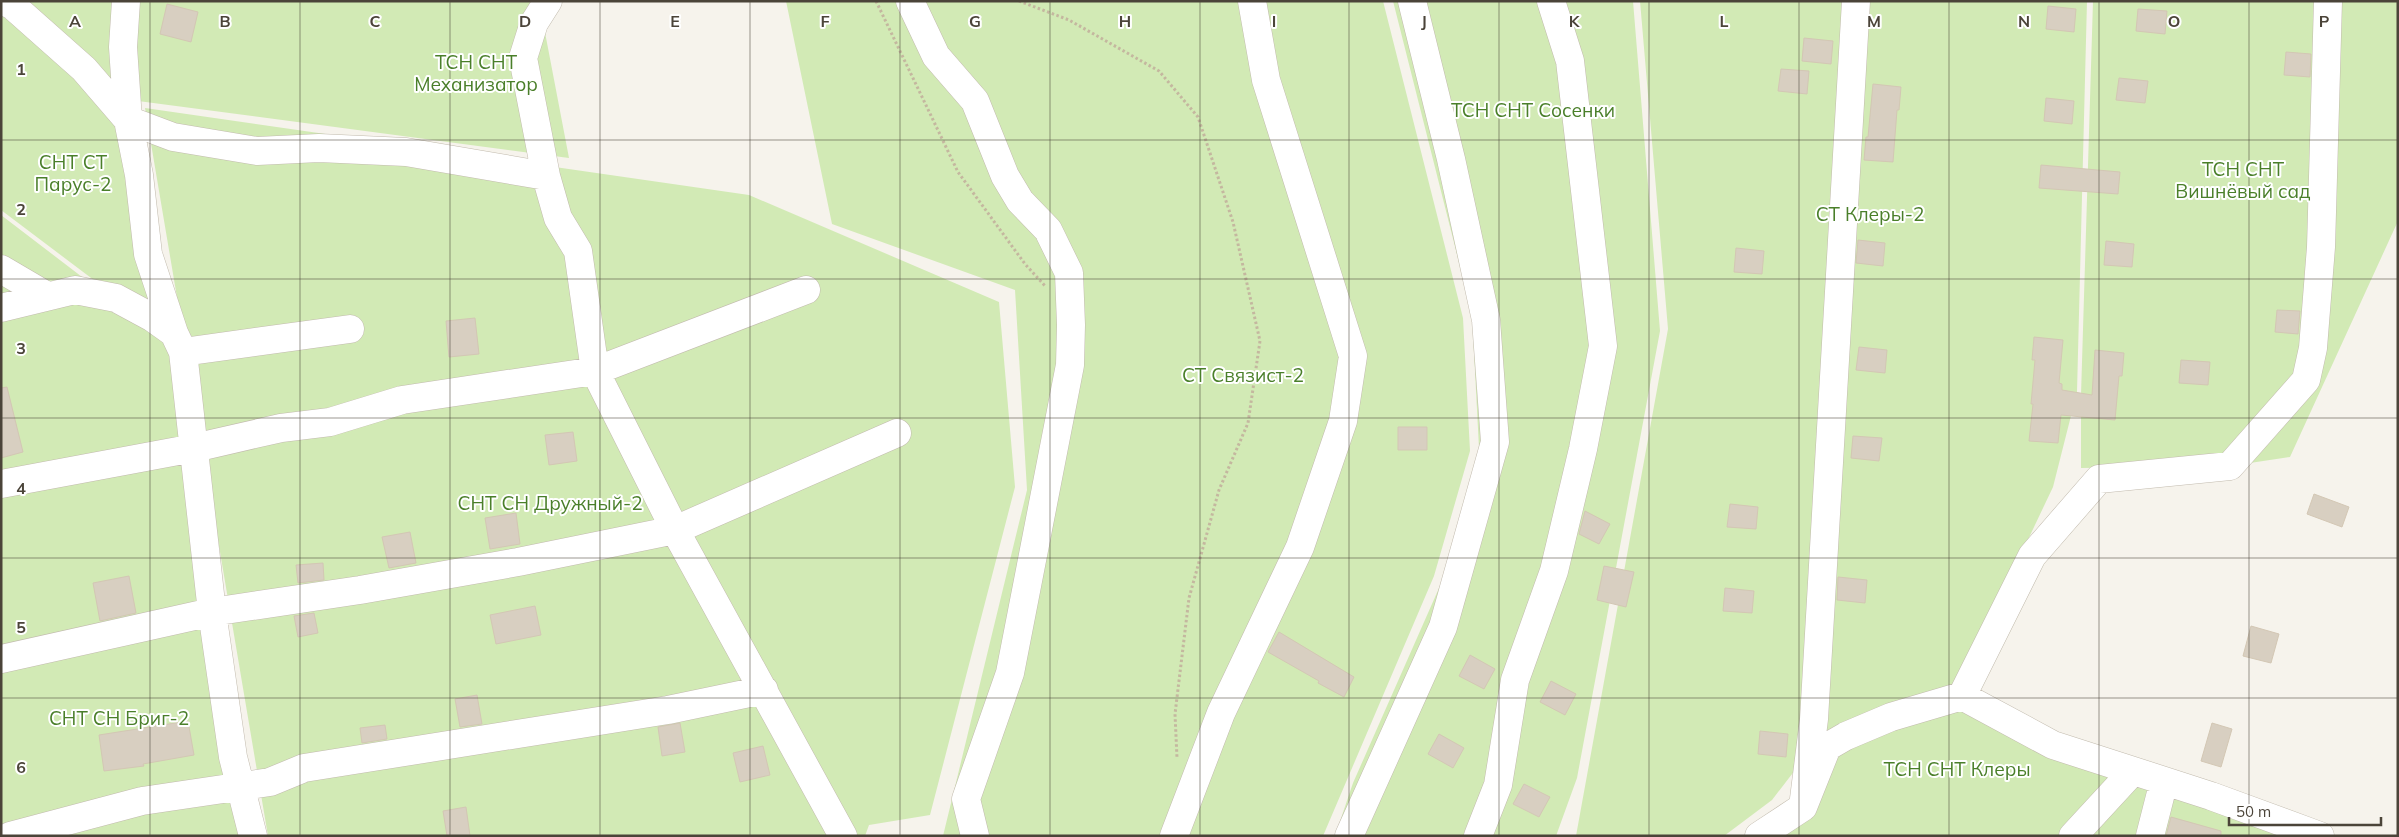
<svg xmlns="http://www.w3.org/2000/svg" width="2399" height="837" viewBox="0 0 2399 837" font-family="Mulish,sans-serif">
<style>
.green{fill:#d2eab5}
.building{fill:#d8cfc1;stroke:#d3c7b4}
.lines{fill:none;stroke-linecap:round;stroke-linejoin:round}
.minor-casing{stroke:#c2bbae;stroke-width:29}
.path{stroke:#c4b79f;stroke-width:3;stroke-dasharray:2.5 2.5;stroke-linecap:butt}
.minor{stroke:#fff;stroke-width:28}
.grid{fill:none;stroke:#4b4439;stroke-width:1;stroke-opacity:0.55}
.labels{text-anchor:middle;stroke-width:4;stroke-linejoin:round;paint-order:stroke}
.park-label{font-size:19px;fill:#4a7f2a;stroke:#fff}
.grid-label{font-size:16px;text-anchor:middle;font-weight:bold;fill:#4b4439;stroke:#fff;stroke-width:4;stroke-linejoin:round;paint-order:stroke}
</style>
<rect width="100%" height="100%" fill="#f6f3ec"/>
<path class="green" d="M1,1L136,108L168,336L1,210Z
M16,1H539L569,158L138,101Z
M786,1H1383L1463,318L1470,451L1434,576L1323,836H943L1027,490L1015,290L832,224Z
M1393,1H1633L1660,331L1577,778L1556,836H1335L1353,783L1443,579L1479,448L1472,314Z
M1640,1H2087L2077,392L2053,487L1956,691L1819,739L1772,800L1724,836H1576L1668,329Z
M2093,1H2398V221L2290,457L2230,466L2081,468V395Z
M145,108L749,195L999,302L1015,487L930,815L869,825L865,836H268Z
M1,215L175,348L258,836H1Z
M1962,696L2316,836H1761L1803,807L1827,747Z"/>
<path class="building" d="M167,4L198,12L191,42L160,34Z
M2048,6L2076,9L2074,32L2046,29Z
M2138,9L2167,11L2165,34L2136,31Z
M1804,38L1833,41L1831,64L1802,61Z
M2286,52L2311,54L2310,77L2284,75Z
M1781,69L1809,71L1807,94L1778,91Z
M2119,78L2148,81L2145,103L2116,100Z
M1873,84L1901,87L1899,110H1897L1893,162L1864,160L1866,137H1868Z
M2046,98L2074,101L2072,124L2044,121Z
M2041,165L2120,172L2118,194L2039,188Z
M1858,240L1885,243L1883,266L1856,263Z
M2106,241L2134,244L2132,267L2104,265Z
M1736,248L1764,251L1762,274L1734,272Z
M2277,310L2300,311L2298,334L2275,332Z
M475,318L479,354L449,357L446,321Z
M2034,337L2063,340L2059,383L2062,384V390L2092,395L2095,350L2124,353L2122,376H2119L2115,420L2061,415L2058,443L2029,441L2033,404H2031L2035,360H2032Z
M1859,347L1887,350L1885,373L1856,370Z
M2181,360L2210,362L2208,385L2179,383Z
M7,387L23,452L1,458V388Z
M1398,427H1427V450H1398Z
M573,432L577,461L549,465L545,435Z
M1853,436L1882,438L1879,461L1851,458Z
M2314,494L2349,507L2342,527L2307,514Z
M1730,504L1758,507L1756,529L1727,527Z
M1585,511L1610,524L1599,544L1579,534Z
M516,513L520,544L490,549L485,518Z
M410,532L416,563L389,568L382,537Z
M323,563L324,580L298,583L296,565Z
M1604,566L1634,572L1626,607L1597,600Z
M129,576L136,613L100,621L93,583Z
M1838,577L1867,580L1865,603L1837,600Z
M1725,588L1754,591L1752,613L1723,611Z
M535,606L541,635L496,644L490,615Z
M314,613L318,633L298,637L294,616Z
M2251,626L2279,634L2271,663L2243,656Z
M1279,632L1354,677L1344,697L1318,683L1319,681L1268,652Z
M1470,655L1495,669L1484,689L1459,676Z
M1551,681L1576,694L1565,715L1540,702Z
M477,695L482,724L460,727L455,699Z
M188,721L194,755L143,764L144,766L104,771L99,735Z
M680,723L685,752L662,756L658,727Z
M2212,723L2232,729L2221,767L2201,761Z
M385,725L387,739L362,743L360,728Z
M1760,731L1788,734L1786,757L1758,754Z
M1439,734L1464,748L1453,768L1428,754Z
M763,746L770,775L740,782L733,753Z
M1524,784L1550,797L1539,817L1513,804Z
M466,807L470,836H447L443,811Z
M2171,817L2221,831V836H2166Z"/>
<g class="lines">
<defs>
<path id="minor" d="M4,1L13,6L84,69L128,120L173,137L257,151L319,148L406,152L546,176
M126,1L123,47L128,120L139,175L148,254L174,333L183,352L212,612L233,757L253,836
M548,1L534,23L523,58L546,176L558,218L578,251L595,371L675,530L843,836
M910,1L936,56L975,101L1005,176L1020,201L1048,230L1069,273L1071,325L1070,365L1010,673L966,799L975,836
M1,269L47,296
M1,308L75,290L116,298L153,318L174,333
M183,352L350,329
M1,484L194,448L281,428L330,422L402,400L595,371L806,290
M1,659L212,612L360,590L518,562L675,530L897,433
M1962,696L2032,556L2099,479L2230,466L2306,380L2313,348L2321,247L2328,1
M1803,807L1814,719L1856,1
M10,836L142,801L270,782L304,768L668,710L764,690
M1174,836L1221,713L1300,547L1343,421L1353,356L1266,80L1252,1
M1349,836L1443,627L1495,442L1486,320L1451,159L1412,1
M1478,836L1498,785L1515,680L1554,571L1583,449L1603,346L1570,61L1551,1
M1759,836L1803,807L1827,747L1846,736L1891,717L1962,696L2053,745L2211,796L2320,836
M2073,836L2133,771
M2150,836L2164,781"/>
</defs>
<use href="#minor" class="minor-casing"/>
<path class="path" d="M876,1L958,172L1025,264L1046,287
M1019,1L1069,20L1159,71L1198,117L1233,222L1260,341L1248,423L1219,490L1189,598L1175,714L1177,758"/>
<use href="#minor" class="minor"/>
</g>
<path class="grid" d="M150,1V836M300,1V836M450,1V836M600,1V836M750,1V836M900,1V836M1050,1V836M1200,1V836M1349,1V836M1499,1V836M1649,1V836M1799,1V836M1949,1V836M2099,1V836M2249,1V836M1,140H2398M1,279H2398M1,418H2398M1,558H2398M1,698H2398"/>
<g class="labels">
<g class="park-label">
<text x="476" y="69">ТСН СНТ<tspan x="476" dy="22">Механизатор</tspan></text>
<text x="1533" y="117">ТСН СНТ Сосенки</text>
<text x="73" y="169">СНТ СТ<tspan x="73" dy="22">Парус-2</tspan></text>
<text x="2243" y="176">ТСН СНТ<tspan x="2243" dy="22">Вишнёвый сад</tspan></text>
<text x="1870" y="221">СТ Клеры-2</text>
<text x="1243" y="382">СТ Связист-2</text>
<text x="550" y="510">СНТ СН Дружный-2</text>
<text x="119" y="725">СНТ СН Бриг-2</text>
<text x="1957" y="776">ТСН СНТ Клеры</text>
</g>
</g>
<g class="grid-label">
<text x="75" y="27">A</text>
<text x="225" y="27">B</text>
<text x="375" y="27">C</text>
<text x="525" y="27">D</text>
<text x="675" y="27">E</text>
<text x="825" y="27">F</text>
<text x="975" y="27">G</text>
<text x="1125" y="27">H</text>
<text x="1274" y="27">I</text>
<text x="1424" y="27">J</text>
<text x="1574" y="27">K</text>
<text x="1724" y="27">L</text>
<text x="1874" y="27">M</text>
<text x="2024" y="27">N</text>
<text x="2174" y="27">O</text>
<text x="2324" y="27">P</text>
<text x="21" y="75">1</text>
<text x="21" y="215">2</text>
<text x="21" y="354">3</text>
<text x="21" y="494">4</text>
<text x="21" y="633">5</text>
<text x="21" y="773">6</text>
</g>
<rect width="2399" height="837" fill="none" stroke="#4b4439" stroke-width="5"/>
<path d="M2229 817v8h152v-8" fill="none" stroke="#4b4439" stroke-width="2.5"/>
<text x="2236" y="817" font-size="15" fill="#4b4439" stroke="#ffffff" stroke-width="4" paint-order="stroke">50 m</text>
</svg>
